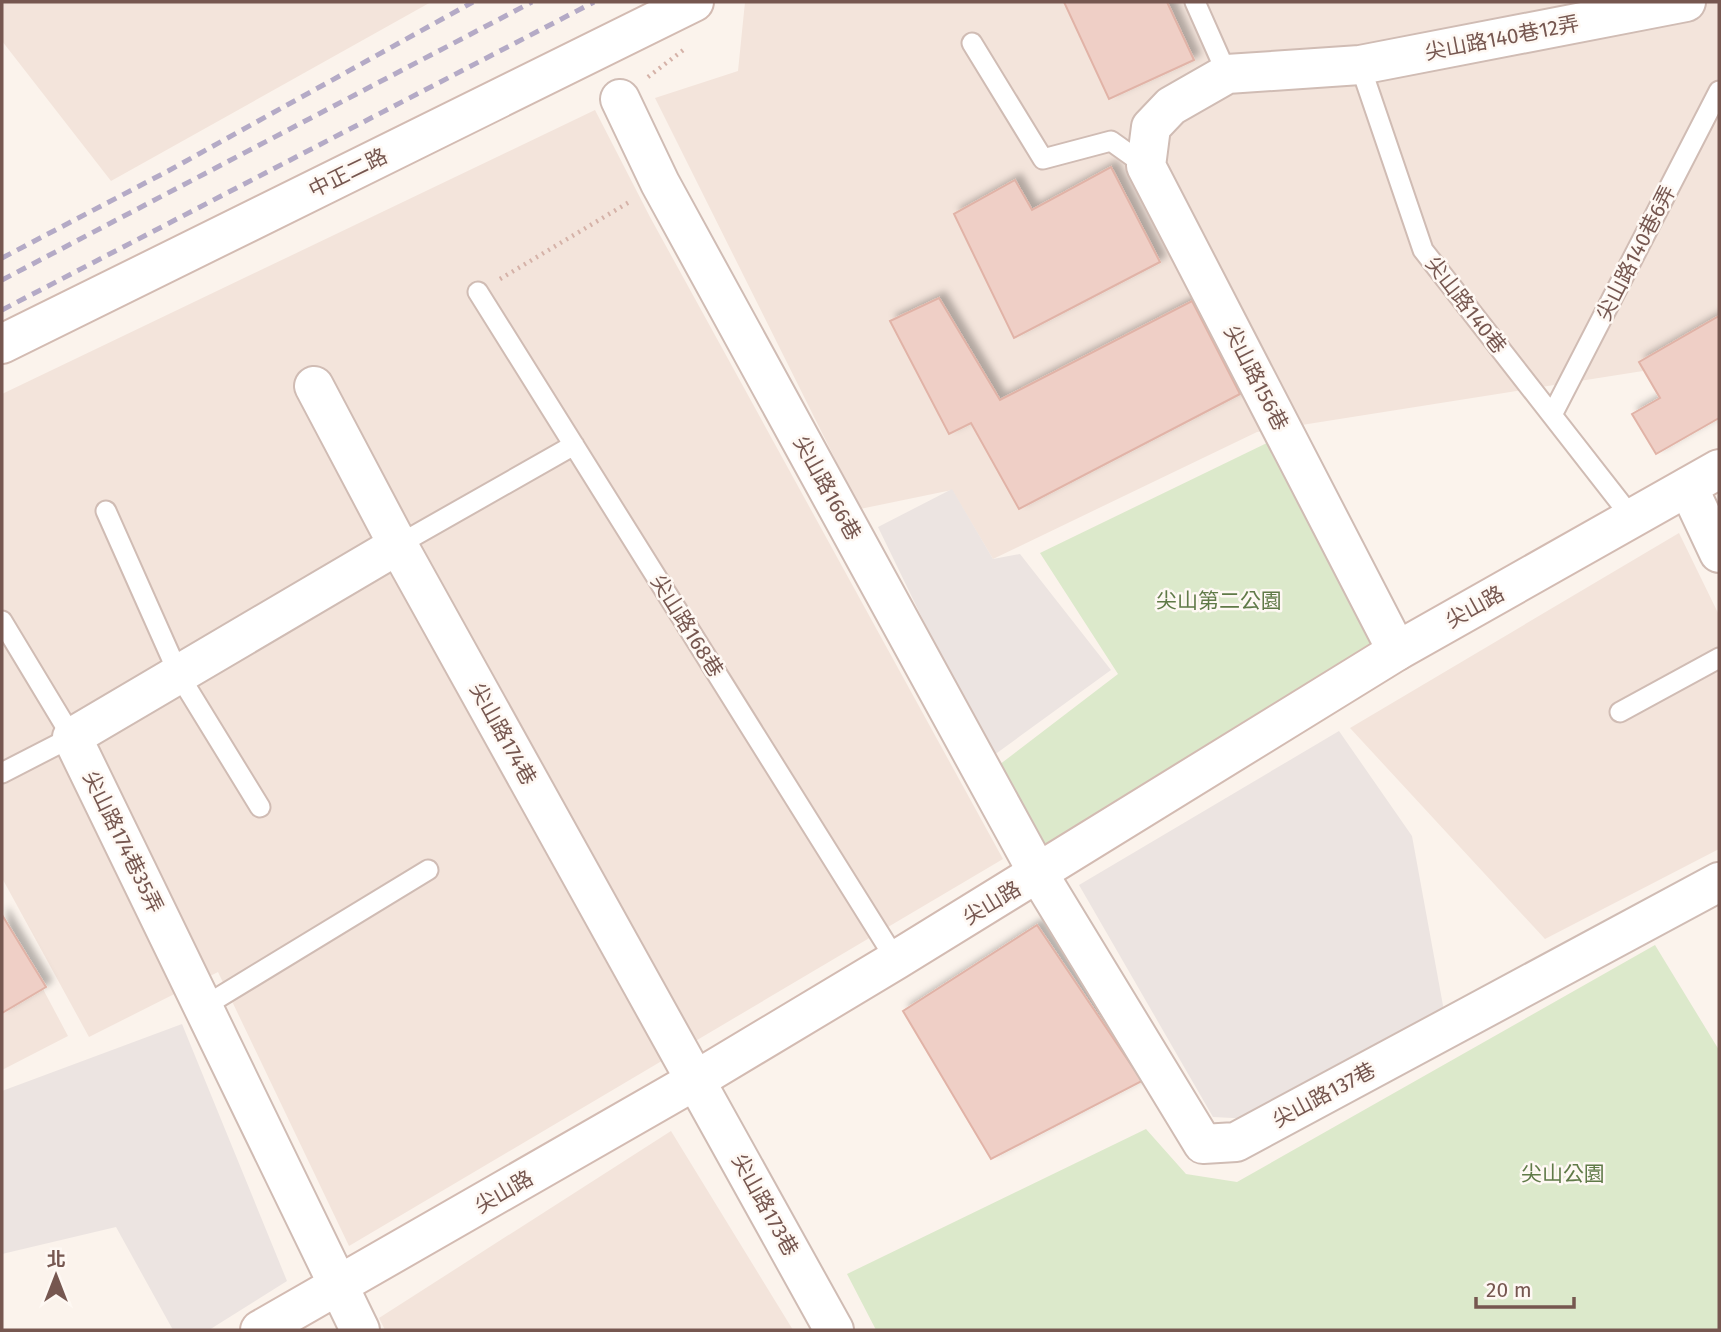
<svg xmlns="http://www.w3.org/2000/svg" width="1721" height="1332" viewBox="0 0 1721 1332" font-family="'Fira Sans','Noto Sans TC',sans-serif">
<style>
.residential{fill:#f3e4db}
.industrial{fill:#ece4e1}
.green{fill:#dce9cb}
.building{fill:#efcfc6;stroke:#e1b3a7;stroke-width:2;filter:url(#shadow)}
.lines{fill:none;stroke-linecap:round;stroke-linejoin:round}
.lane-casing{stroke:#d0bcb4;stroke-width:23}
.street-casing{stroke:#d0bcb4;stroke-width:42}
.secondary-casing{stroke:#d3bbb2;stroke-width:42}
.path{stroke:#d5b2a8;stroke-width:4.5;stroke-dasharray:2 5;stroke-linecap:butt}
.lane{stroke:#fff;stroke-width:19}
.street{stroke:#fff;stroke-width:38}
.secondary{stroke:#fff;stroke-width:38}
.rail{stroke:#b4aac6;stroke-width:5;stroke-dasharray:10 7;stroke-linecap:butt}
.labels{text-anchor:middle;stroke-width:5;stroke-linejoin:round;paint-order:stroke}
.street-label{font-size:21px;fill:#765750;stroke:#fef8f3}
.park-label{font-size:21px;fill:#607a48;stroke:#fef8f3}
</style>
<defs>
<filter id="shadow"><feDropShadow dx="6" dy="-6" stdDeviation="3.5" flood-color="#0004"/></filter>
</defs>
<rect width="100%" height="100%" fill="#fbf3ec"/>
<path class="residential" d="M2,2H431L111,181L2,41Z
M745,2H1719V359L1257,432L993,559L952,490L860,509L655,98L738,71Z
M595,110L650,217L1003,859L349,1246L218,972L89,1037L2,878V394Z
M1679,533L1719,615V849L1545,939L1350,728Z
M2,912L68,1036L2,1070Z
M671,1131L793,1330H385L379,1318Z"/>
<path class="industrial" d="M952,489L993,559L1020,554L1111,670L990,758L878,527Z
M1339,731L1412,836L1444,1011L1252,1119L1213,1117L1079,885Z
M182,1024L287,1281L209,1330H173L116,1227L2,1254V1091Z"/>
<path class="green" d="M1271,441L1382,645L1045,851L999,765L1118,674L1040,553Z
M1655,945L1719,1050V1330H876L847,1274L1146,1129L1186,1174L1237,1182Z"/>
<path class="building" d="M1064,2H1167L1194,60L1109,99Z
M1111,167L1160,262L1014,338L954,214L1015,180L1032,210Z
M939,298L1000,400L1192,301L1240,394L1019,509L971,423L949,434L890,321Z
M1719,316V418L1656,454L1632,414L1660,398L1639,362Z
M2,915L46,987L2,1013Z
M1037,925L1142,1081L991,1159L903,1011Z"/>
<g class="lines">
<defs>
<path id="lane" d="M1195,2L1227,74
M972,43L1043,159L1111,141L1146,166
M1360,65L1423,250L1633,519
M478,292L896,960
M1552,415L1719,91
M106,511L179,675L260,807
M398,545L574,445
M2,621L72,737L2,773
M1620,712L1719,658
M203,1007L428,870"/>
<path id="street" d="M620,99L660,183L1039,875L1203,1144L1236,1142L1719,882
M314,386L398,545L834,1330
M1688,487L1719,553
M1397,651L1146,166L1151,127L1171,106L1227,74L1360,65L1686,2
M360,1330L72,737L398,545"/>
<path id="secondary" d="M2,344L694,2
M260,1330L696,1080L896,960L1397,651L1719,469"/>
</defs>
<use href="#lane" class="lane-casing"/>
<use href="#street" class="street-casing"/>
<use href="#secondary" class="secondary-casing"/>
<path class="path" d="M648,77L686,48
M500,279L631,201"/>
<use href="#lane" class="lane"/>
<use href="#street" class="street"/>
<use href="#secondary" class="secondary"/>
<path class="rail" d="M2,258L168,171L473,2
M2,280L532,2
M2,310L594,2"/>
</g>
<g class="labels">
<g class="street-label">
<text transform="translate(1502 38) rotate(-11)" y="7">尖山路140巷12弄</text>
<text transform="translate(348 173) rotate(-26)" y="7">中正二路</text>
<text transform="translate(1636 253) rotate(-63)" y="7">尖山路140巷6弄</text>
<text transform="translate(1466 305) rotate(52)" y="7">尖山路140巷</text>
<text transform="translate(1256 378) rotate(63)" y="7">尖山路156巷</text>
<text transform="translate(827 488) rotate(61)" y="7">尖山路166巷</text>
<text transform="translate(1475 607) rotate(-29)" y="7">尖山路</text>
<text transform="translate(687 626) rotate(58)" y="7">尖山路168巷</text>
<text transform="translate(503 734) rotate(61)" y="7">尖山路174巷</text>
<text transform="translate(123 842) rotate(64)" y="7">尖山路174巷35弄</text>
<text transform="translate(992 903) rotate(-31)" y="7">尖山路</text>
<text transform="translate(1324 1095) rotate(-28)" y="7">尖山路137巷</text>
<text transform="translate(504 1192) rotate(-30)" y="7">尖山路</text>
<text transform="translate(765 1205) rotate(61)" y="7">尖山路173巷</text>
</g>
<g class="park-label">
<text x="1219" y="608">尖山第二公園</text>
<text x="1563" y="1181">尖山公園</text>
</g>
</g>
<rect width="1721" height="1332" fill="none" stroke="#765750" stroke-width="7"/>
<g transform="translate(56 1276)" stroke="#fef8f3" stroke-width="5" paint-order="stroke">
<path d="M0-5L12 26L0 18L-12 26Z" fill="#765750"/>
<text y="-10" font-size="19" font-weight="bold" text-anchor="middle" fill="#765750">北</text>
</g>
<path d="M1476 1297v10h98v-10" fill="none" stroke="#765750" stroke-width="3.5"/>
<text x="1486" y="1297" font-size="21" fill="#765750" stroke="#fef8f3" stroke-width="5" paint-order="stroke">20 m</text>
</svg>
